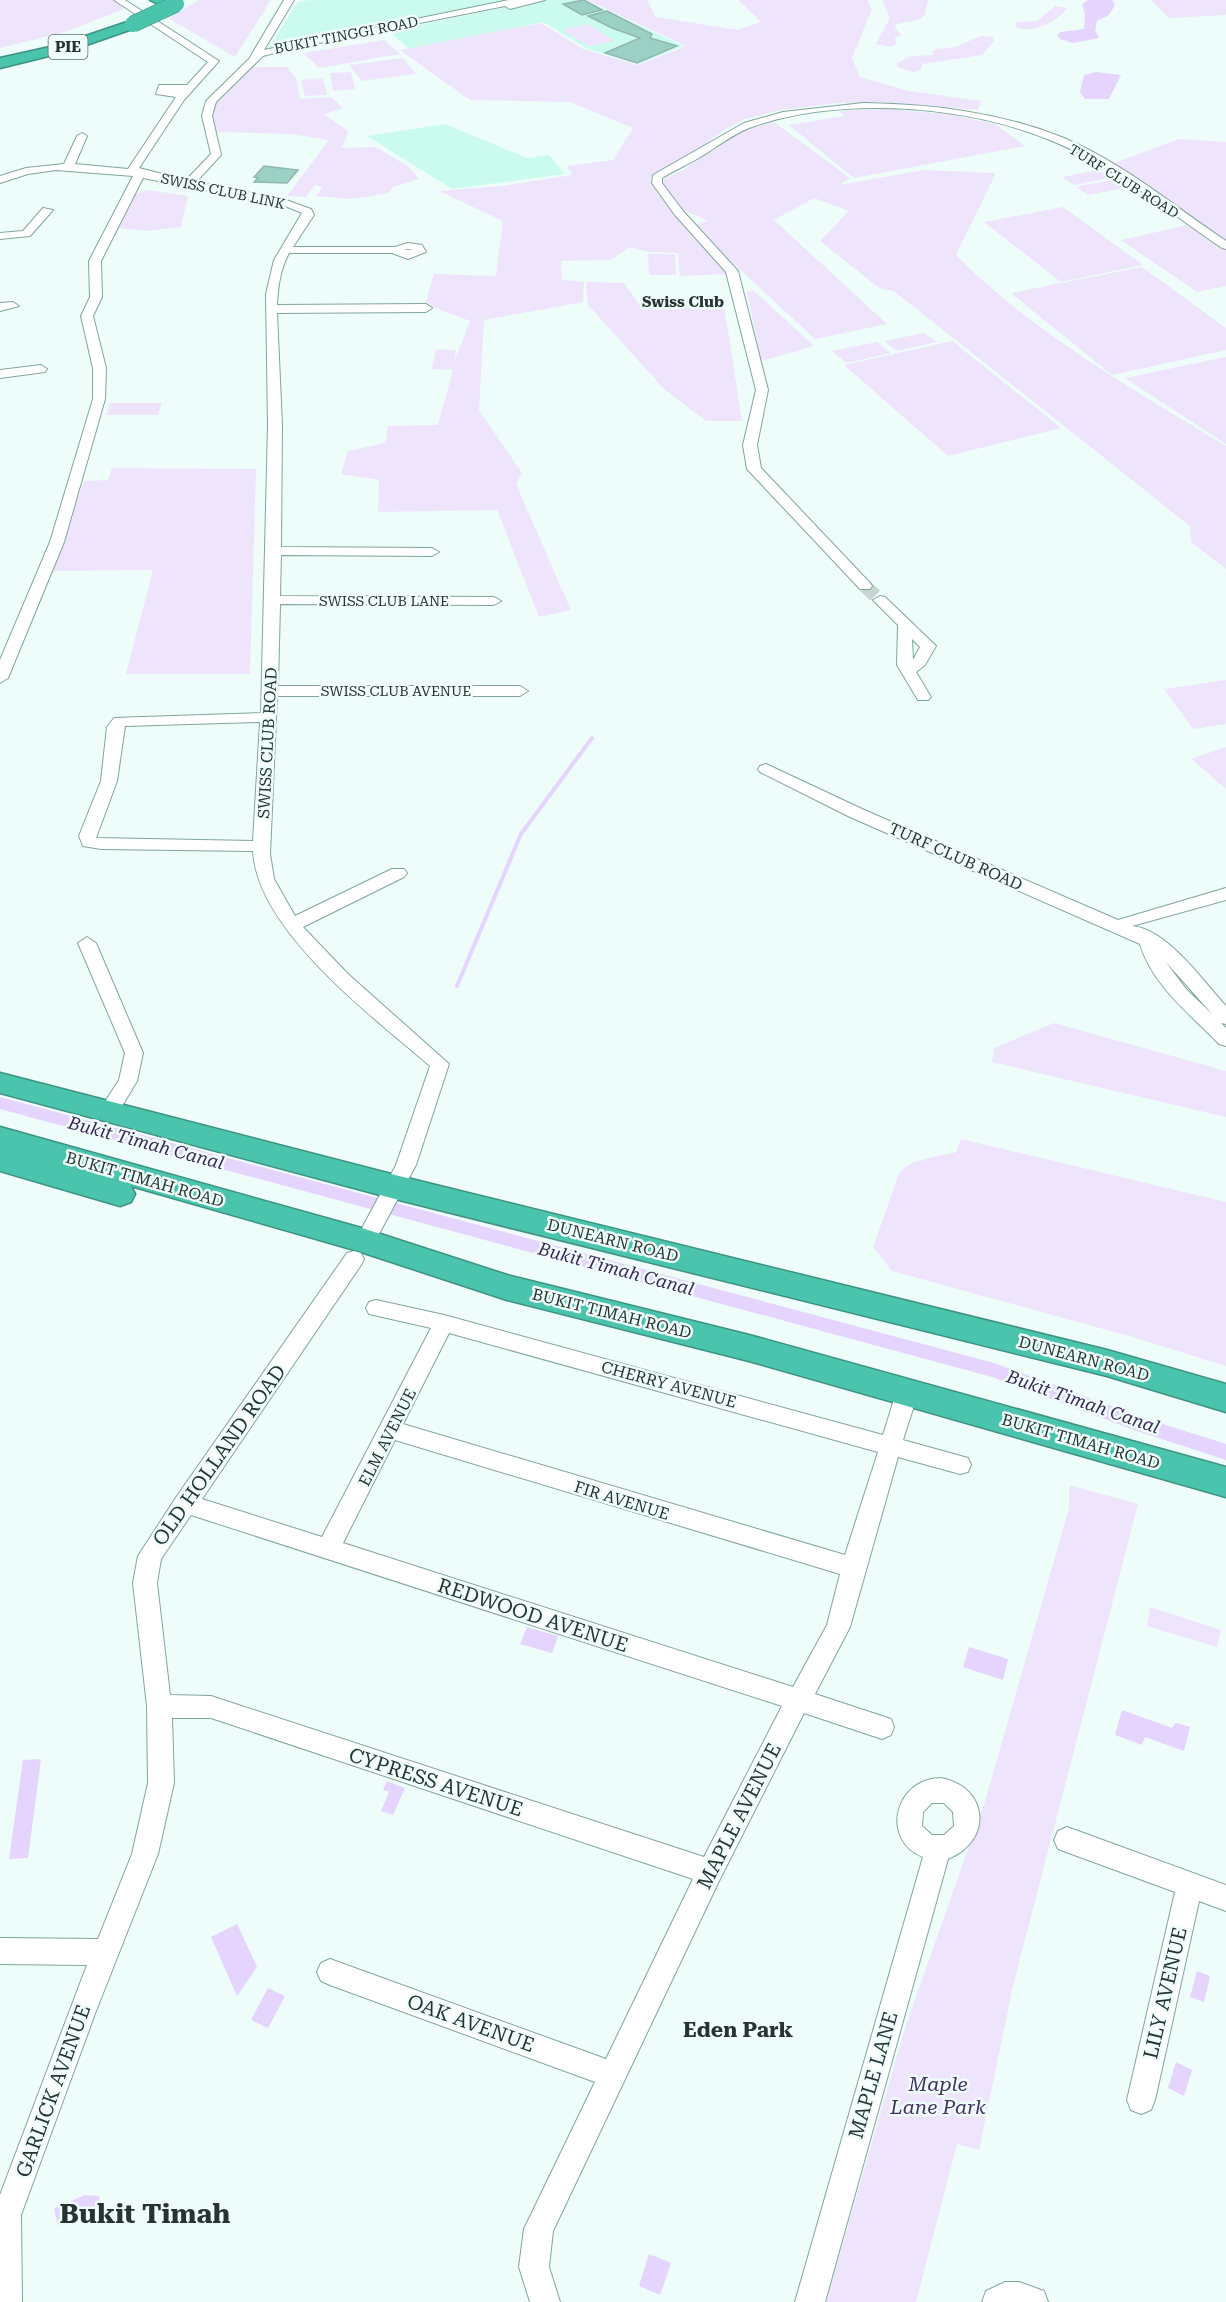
<svg xmlns="http://www.w3.org/2000/svg" width="1226" height="2302" viewBox="0 0 1226 2302" font-family="'Roboto Serif',serif">
<style>
.built{fill:#cbfbef}
.green{fill:#eee5fc}
.water{fill:#e4d4fe}
.lines{fill:none;stroke-linecap:round;stroke-linejoin:round}
.stream{stroke:#e4d4fe;stroke-width:4}
.canal{fill:#e4d4fe;fill-rule:evenodd}
.building{fill:#9ad1c4;stroke:#91b6ad;stroke-width:1.5}
.minor-tunnel{stroke:#c6d5d1;stroke-width:14;stroke-dasharray:14 7;stroke-linecap:butt}
.minor-casing{stroke:#81a59c;stroke-width:2}
.highway-casing{stroke:#3e9282;stroke-width:3}
.minor{fill:#fff;fill-rule:evenodd}
.highway{fill:#4bc4ad;fill-rule:evenodd}
.highway-bridge-casing{stroke:#3e9282;stroke-width:17;stroke-linecap:butt}
.highway-bridge{stroke:#4bc4ad;stroke-width:16}
.labels{text-anchor:middle;stroke-width:5;stroke-linejoin:round;paint-order:stroke}
.far-street-label{font-size:14px;fill:#253431;stroke:#eefdf9}
.shield{fill:#eefdf9;stroke:#61706d;stroke-width:1.5}
.shield-label{font-size:15px;font-weight:bold;fill:#253431}
.far-neighbourhood-label{font-size:15px;font-weight:bold;fill:#253431;stroke:#eefdf9}
.street-label{font-size:16px;fill:#253431;stroke:#eefdf9}
.water-label{font-size:18px;font-style:italic;fill:#3d2558;stroke:#eefdf9}
.near-street-label{font-size:20px;fill:#253431;stroke:#eefdf9}
.near-park-label{font-size:20px;font-style:italic;fill:#452d61;stroke:#eefdf9}
.near-neighbourhood-label{font-size:21px;font-weight:bold;fill:#253431;stroke:#eefdf9}
.near-district-label{font-size:27px;font-weight:bold;fill:#253431;stroke:#eefdf9}
</style>
<rect width="100%" height="100%" fill="#eefdf9"/>
<path class="built" d="M310,0H517L268,49L298,2Z
M542,0H585L683,46L638,64L588,49L543,22L409,49L389,31Z
M445,124L527,158L549,155L565,174L452,189L367,136Z"/>
<path class="green" d="M0,0H114L124,9L65,32L0,48Z
M199,0H271L235,57L168,18Z
M587,0H647L656,17L738,30L761,22L738,0H867L872,9L852,58L860,77L909,91L981,101L978,110L885,102L838,103L781,110L745,119L719,133L690,157L649,178L670,207L729,274L680,276L678,253L649,252L630,247L611,260L561,261L562,280L584,282L583,302L484,320L479,410L522,473L516,484L571,610L539,617L497,510L378,512L379,480L341,474L348,451L385,443L388,426L438,425L453,370L432,369L436,349L456,350L454,362L470,321L425,304L434,274L496,276L503,221L439,191L502,186L572,175L567,166L613,160L633,128L570,102L470,100L400,50L541,23L583,49L638,65L686,46Z
M882,0H928L925,15L918,20L896,24L895,28L902,36L895,37L896,44L891,47L876,44L890,18Z
M1151,0H1226V15L1169,18Z
M1055,6L1067,8C1058,22 1031,35 1016,27L1015,22L1037,21Z
M588,24L615,41L589,46L562,30Z
M981,36L993,37L994,41L982,55L922,64L921,70L913,72L897,67V63L911,56L933,55L932,52L936,49L955,47Z
M384,40L400,54L319,68L303,53Z
M403,58L416,74L362,81L349,65Z
M252,67H288L296,79L300,99L331,97L343,108L324,114L349,132L341,148L376,147L409,167L419,179L393,187L389,193L352,199L316,196L323,187L315,185L306,197L287,196L329,140L292,134L216,132L210,114L217,99Z
M351,72L355,89L333,91L330,73Z
M323,78L327,95L305,96L301,80Z
M890,109L952,115L995,124L1025,146L854,178L789,125L844,116L840,111Z
M774,122L850,178L839,185L924,170L996,173L956,255C1033,333 1133,389 1226,446V569L1191,542L1190,526L894,291L879,288L820,241L849,211L814,198L774,220L887,324L815,339L692,225L708,221L681,209L661,180L686,169L712,146L744,130Z
M1179,139L1226,142V242L1109,165Z
M1098,170L1110,178L1074,185L1062,177Z
M1112,180L1124,188L1088,195L1076,187Z
M149,190L188,196L181,227L146,231L119,228L134,194Z
M1063,207L1143,265L1061,282L984,222Z
M1188,225L1226,250V286L1197,292L1121,240Z
M648,254H675L676,275H649Z
M1142,267L1226,328V350L1112,375L1011,293Z
M586,282L624,283L642,308L724,305L742,421H706L665,390L588,305Z
M747,291H754L814,346L761,361Z
M924,333L937,342L897,351L884,341Z
M952,341L1061,428L948,456L844,365Z
M877,342L891,353L846,363L832,351Z
M1226,357V444L1125,378Z
M110,403H162L158,415H106Z
M112,468L256,469L250,674H126L153,570L52,571L84,481L108,480Z
M1226,680V724L1193,729L1164,689Z
M1226,747V789L1191,759Z
M1054,1023L1226,1071V1117L992,1062L994,1048Z
M961,1139L1226,1202V1366L1129,1336L892,1271L873,1247L899,1174C909,1158 939,1157 956,1152Z
M1069,1485L1138,1504L1013,1986L979,2150L957,2144L916,2302H826L905,2028L985,1801L1069,1508Z
M1150,1607L1221,1630L1217,1647L1147,1626Z"/>
<path class="water" d="M1088,0H1112L1115,5L1109,15L1097,21L1095,30L1099,38L1073,43L1060,39L1057,35L1060,32L1084,29L1085,13L1082,4Z
M1096,72L1121,75L1109,99H1085L1080,92L1084,75Z
M527,1627L558,1636L552,1653L520,1644Z
M969,1647L1008,1659L1003,1680L963,1667Z
M1122,1710L1172,1728L1176,1723L1190,1727L1184,1751L1145,1737L1142,1745L1115,1735Z
M41,1759L28,1858L9,1859L23,1760Z
M387,1781L405,1788L393,1815L381,1811L389,1792L383,1790Z
M237,1924L257,1967L237,1996L211,1937Z
M1197,1971L1210,1976L1204,2002L1190,1997Z
M268,1988L285,1996L268,2028L251,2020Z
M1176,2062L1192,2070L1184,2096L1168,2088Z
M85,2195L99,2196L101,2208L58,2226L54,2208Z
M649,2254L671,2263L660,2295L639,2286Z"/>
<g class="lines">
<path class="stream" d="M457,986L521,834L592,738"/>
<path class="canal" d="M0,1097L994,1363L1144,1418L1226,1444V1460L1134,1430L992,1377L0,1109Z"/>
</g>
<path class="building" d="M584,0L602,10L582,15L563,4Z
M607,11L652,34L650,38L677,46L637,63L605,53L640,38L612,28L588,16Z
M264,166L298,170L287,183L254,182L258,178L254,177Z"/>
<g class="lines">
<path class="minor-tunnel" d="M865,586L880,600"/>
<defs>
<path id="minor" d="M114,0H125L219,61L184,100L139,168L186,180L211,154L202,116L206,101L249,59L284,0H294L264,50L509,0H545L510,9L505,6L289,49L263,56L216,102L212,116L221,155L196,182L286,200L311,209L314,215L293,247H395L408,243L422,245L426,252L408,259L392,253H289C280,270 278,287 277,305L426,304L432,308L426,312L277,313L282,425L281,547L432,548L439,552L432,556L281,555L280,596L494,597L501,601L494,605L280,604L278,686H520L528,691L520,696H277L270,854L274,879L295,916L392,869H404L407,873L404,877L303,927L348,974L449,1064L416,1165L372,1247L365,1249L358,1247L355,1241L396,1165L430,1066C373,1017 257,930 253,851L101,849L83,846L79,836L101,781L107,727L114,718L261,713L268,425L266,294L274,260L302,213L285,206L143,178L101,261L102,297L93,316L106,368L105,399L64,542L8,678L0,683V660L50,542L93,399V368L81,316L90,297L89,261L133,176L56,170L28,174L0,183V176L26,168L64,164L77,136L82,133L87,136L75,164L128,169L176,97L156,94L159,85H187L208,62ZM408,249L413,250H414H404ZM260,722L253,841L96,838L117,781L125,726Z
M863,103C932,104 1000,112 1064,138C1123,163 1174,206 1226,241V249L1222,248C1169,212 1117,169 1057,143C969,105 840,95 749,128C732,135 718,146 702,156C689,164 675,170 662,178V183L683,211L738,271L768,390L757,445L761,468L870,583L872,586L870,589H860L747,469L743,445L756,390L726,272L675,215L652,183L653,175L744,123L783,112Z
M43,208L53,210L30,236L0,239V233L23,231Z
M0,303L13,302L19,306L0,311Z
M41,365L47,369L45,372L0,378V370Z
M880,596L885,597L936,646L925,665L916,672L931,697L928,700H918L897,665L898,625L873,600ZM912,639L920,647L913,660Z
M766,764L862,809L1118,920L1226,888V900L1132,926C1167,929 1203,981 1226,1006V1024L1221,1023L1226,1028V1046L1219,1044C1190,1014 1152,985 1140,944L850,817L760,772L758,769L760,766ZM1165,961L1213,1015L1186,989Z
M87,937L96,943L143,1053L137,1081L116,1116H102L99,1111L119,1080L125,1053L78,943Z
M354,1251L361,1253L364,1259L361,1265L202,1499L322,1537L431,1328L369,1314L366,1308L369,1302L376,1300L444,1315L883,1435L896,1393L899,1387L907,1384L915,1387L918,1393L903,1440L968,1458L971,1465L968,1472L960,1474L898,1457L850,1627L815,1694L891,1719L894,1727L891,1735L882,1739L804,1713L719,1881L553,2231L549,2267L560,2302H530L519,2267L524,2229L595,2082L330,1985L321,1981L317,1972L321,1963L330,1959L606,2059L693,1879L211,1718H172L174,1783L158,1854L96,2011L21,2215L22,2302H0V2195L87,1965L0,1964V1938L98,1939L132,1854L148,1783L147,1706L133,1583L138,1556L177,1496L347,1253ZM449,1333L878,1452L845,1555L403,1424ZM395,1440L840,1574L827,1625L793,1687L343,1543ZM191,1515L782,1706L704,1857L211,1696L170,1695L157,1583L161,1559Z
M941,1778C989,1787 993,1841 948,1859L825,2302H795L923,1857C879,1839 896,1778 941,1778ZM932,1803H944L953,1812L954,1826L944,1835H932L922,1826L923,1812Z
M1067,1827L1226,1885V1911L1199,1901L1155,2100L1151,2110L1141,2114L1131,2110L1127,2100L1175,1892L1058,1849L1054,1840L1058,1831Z
M1005,2282H1019L1044,2291L1048,2302H982L986,2291Z"/>
<path id="highway" d="M150,0H165L158,4Z
M133,20L140,24L138,27L69,51L0,68V58L59,45Z
M0,1073L395,1175L1107,1350L1226,1384V1412L1107,1376L395,1199L0,1093Z
M0,1127L365,1229L507,1275L749,1335L1226,1467V1497L749,1361L507,1300L358,1251L131,1186L135,1194L131,1202L120,1206L0,1171Z"/>
</defs>
<use href="#minor" class="minor-casing"/>
<use href="#highway" class="highway-casing"/>
<use href="#minor" class="minor"/>
<use href="#highway" class="highway"/>
<defs>
<path id="highway-bridge" d="M133,24L176,4"/>
</defs>
<use href="#highway-bridge" class="highway-bridge-casing"/>
<use href="#highway-bridge" class="highway-bridge"/>
</g>
<g class="labels">
<g class="far-street-label">
<text transform="translate(346 35) rotate(-11)" y="5">BUKIT TINGGI ROAD</text>
<text transform="translate(1124 181) rotate(32)" y="5">TURF CLUB ROAD</text>
<text transform="translate(223 191) rotate(12)" y="5">SWISS CLUB LINK</text>
<text x="384" y="606">SWISS CLUB LANE</text>
<text x="396" y="696">SWISS CLUB AVENUE</text>
</g>
<rect class="shield" x="48.5" y="35" width="39" height="24" rx="4.5"/>
<g class="shield-label">
<text x="68" y="52">PIE</text>
</g>
<g class="far-neighbourhood-label">
<text x="683" y="307">Swiss Club</text>
</g>
<g class="street-label">
<text transform="translate(267 743) rotate(-87)" y="6">SWISS CLUB ROAD</text>
<text transform="translate(956 856) rotate(24)" y="6">TURF CLUB ROAD</text>
<text transform="translate(145 1179) rotate(16)" y="6">BUKIT TIMAH ROAD</text>
<text transform="translate(613 1240) rotate(14)" y="6">DUNEARN ROAD</text>
<text transform="translate(612 1313) rotate(14)" y="6">BUKIT TIMAH ROAD</text>
<text transform="translate(1084 1358) rotate(15)" y="6">DUNEARN ROAD</text>
<text transform="translate(669 1384) rotate(15)" y="6">CHERRY AVENUE</text>
<text transform="translate(387 1437) rotate(-63)" y="6">ELM AVENUE</text>
<text transform="translate(1081 1441) rotate(16)" y="6">BUKIT TIMAH ROAD</text>
<text transform="translate(622 1500) rotate(17)" y="6">FIR AVENUE</text>
</g>
<g class="water-label">
<text transform="translate(146 1143) rotate(15)" y="6">Bukit Timah Canal</text>
<text transform="translate(616 1269) rotate(15)" y="6">Bukit Timah Canal</text>
<text transform="translate(1083 1402) rotate(19)" y="6">Bukit Timah Canal</text>
</g>
<g class="near-street-label">
<text transform="translate(219 1455) rotate(-55)" y="7">OLD HOLLAND ROAD</text>
<text transform="translate(533 1615) rotate(18)" y="7">REDWOOD AVENUE</text>
<text transform="translate(436 1782) rotate(18)" y="7">CYPRESS AVENUE</text>
<text transform="translate(739 1816) rotate(-63)" y="7">MAPLE AVENUE</text>
<text transform="translate(1165 1993) rotate(-77)" y="7">LILY AVENUE</text>
<text transform="translate(471 2023) rotate(20)" y="7">OAK AVENUE</text>
<text transform="translate(873 2075) rotate(-74)" y="7">MAPLE LANE</text>
<text transform="translate(53 2091) rotate(-70)" y="7">GARLICK AVENUE</text>
</g>
<g class="near-park-label">
<text x="938" y="2091">Maple<tspan x="938" dy="23">Lane Park</tspan></text>
</g>
<g class="near-neighbourhood-label">
<text x="738" y="2037">Eden Park</text>
</g>
<g class="near-district-label">
<text x="145" y="2223">Bukit Timah</text>
</g>
</g>
</svg>
